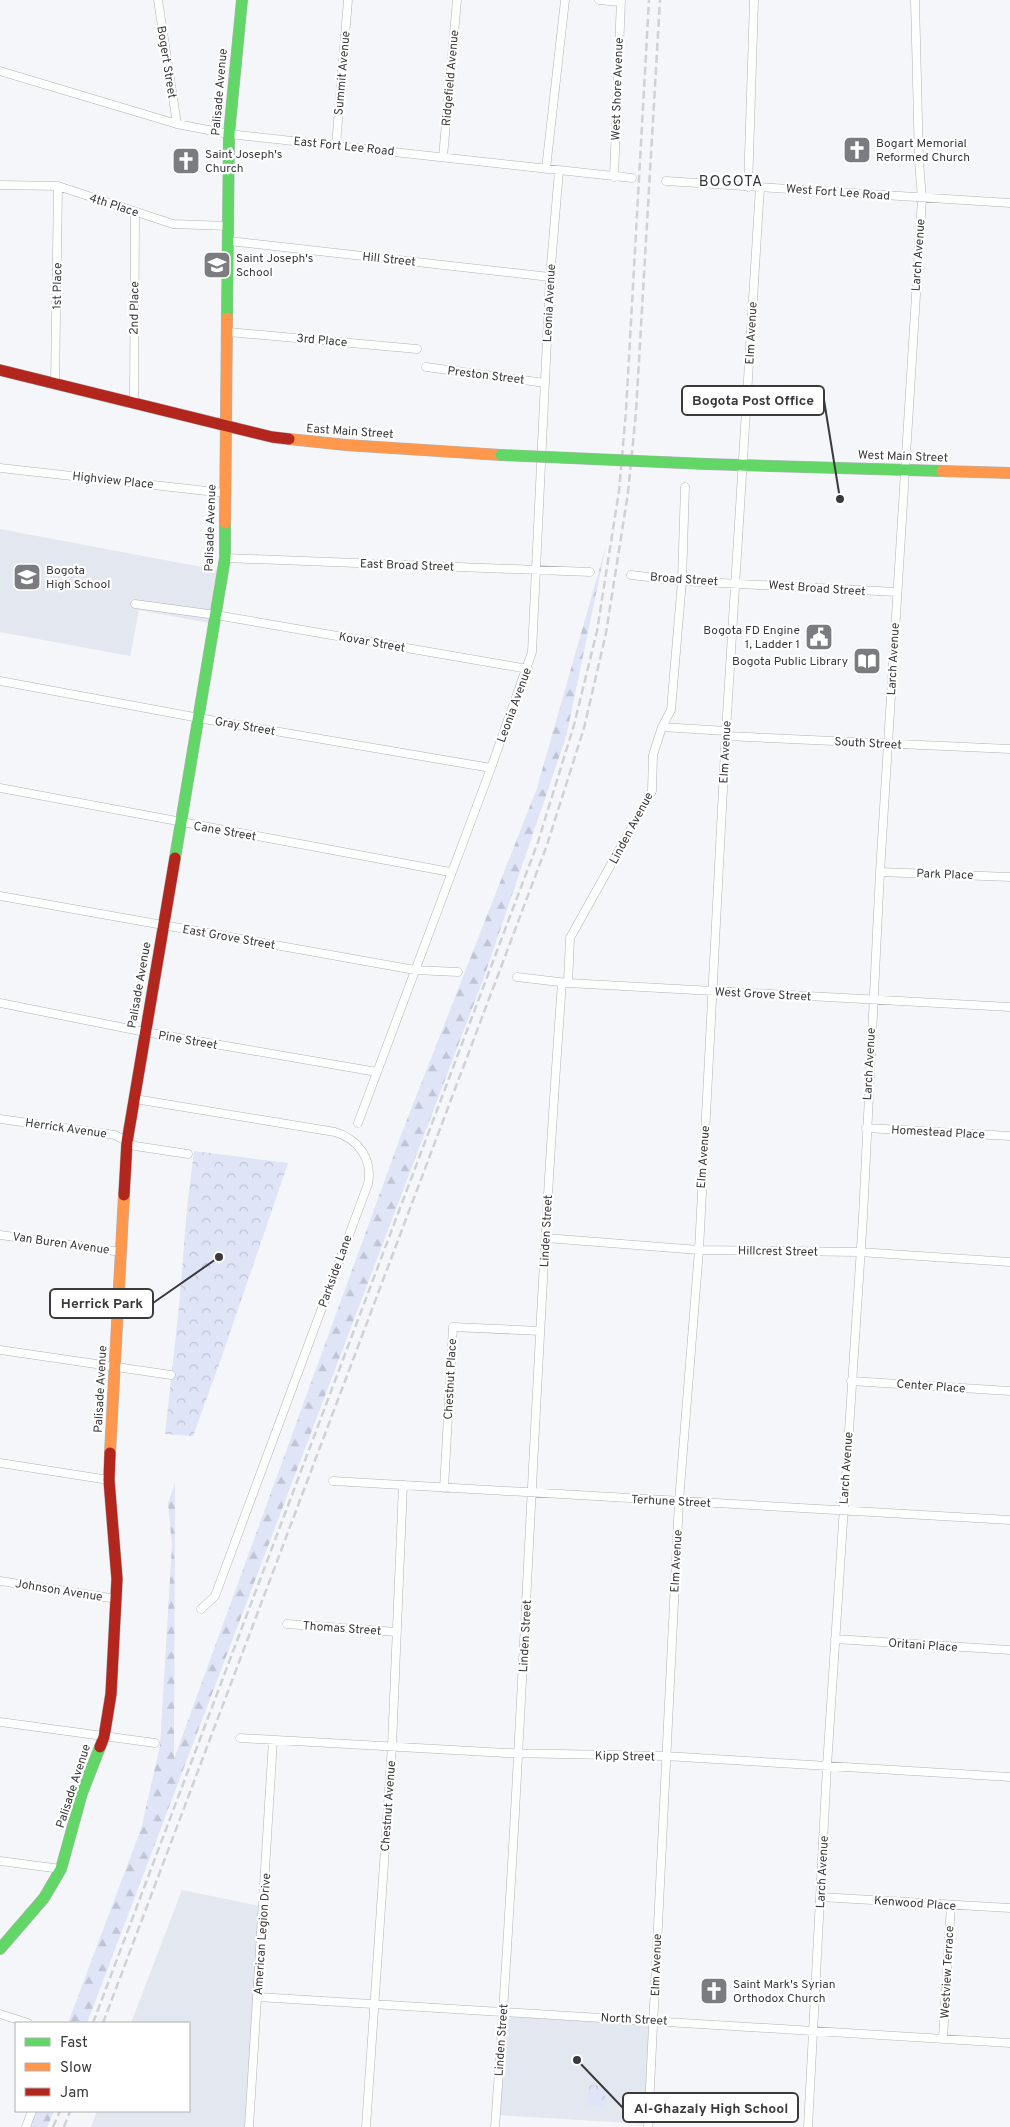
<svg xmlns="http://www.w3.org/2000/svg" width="1010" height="2127" viewBox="0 0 1010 2127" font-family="Overpass,sans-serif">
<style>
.built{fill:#e3e7ef}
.forest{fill:url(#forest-firs)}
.park{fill:url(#park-crowns)}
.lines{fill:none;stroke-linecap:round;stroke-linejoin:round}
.street-casing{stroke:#b1b3b5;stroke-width:9}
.fast-casing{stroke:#b1b3b5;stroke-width:12}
.slow-casing{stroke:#b1b3b5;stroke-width:12}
.jam-casing{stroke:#b1b3b5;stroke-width:12}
.street{stroke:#fdfefe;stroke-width:8}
.fast{stroke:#63d668;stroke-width:11}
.slow{stroke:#ff974d;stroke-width:11}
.jam{stroke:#b3261e;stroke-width:11}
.rail{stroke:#d0d1d1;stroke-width:2.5;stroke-dasharray:8 4;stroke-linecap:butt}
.fast-bridge-casing{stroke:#b1b3b5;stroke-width:12;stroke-linecap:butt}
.fast-bridge{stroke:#63d668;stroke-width:11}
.labels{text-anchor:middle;stroke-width:4.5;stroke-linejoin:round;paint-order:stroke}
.street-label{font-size:12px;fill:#3a3a3d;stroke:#fff}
.poi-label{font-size:12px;fill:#3a3a3d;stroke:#fff;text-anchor:start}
.quarter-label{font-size:15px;letter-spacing:1px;fill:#323337;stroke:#fff}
.leader{fill:none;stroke:#3a3a3d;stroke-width:2}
.callout-dot{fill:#3a3a3d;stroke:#fff;stroke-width:2}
.callout{fill:#fff;stroke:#3a3a3d;stroke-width:2}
.callout-label{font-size:14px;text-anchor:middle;font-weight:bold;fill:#3a3a3d}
</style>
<defs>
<pattern id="forest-firs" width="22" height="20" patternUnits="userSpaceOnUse" patternTransform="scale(1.25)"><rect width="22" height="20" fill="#dfe4f6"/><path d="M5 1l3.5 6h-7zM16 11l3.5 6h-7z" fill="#c0c4d4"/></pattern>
<pattern id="park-crowns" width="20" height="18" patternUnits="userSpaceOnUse" patternTransform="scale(1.25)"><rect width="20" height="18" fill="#dfe4f6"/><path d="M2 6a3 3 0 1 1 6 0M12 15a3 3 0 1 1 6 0" fill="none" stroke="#c0c4d4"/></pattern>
</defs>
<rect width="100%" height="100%" fill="#f4f6f9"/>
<path class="built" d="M0,529L223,571L215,624L139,610L130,656L0,632Z
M182,1890L264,1907L249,2127H91L97,2111H189V2023H131Z
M503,2012L654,2020L648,2124L496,2115Z"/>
<path class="forest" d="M606,546L566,737L484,977L87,2023H68L141,1829L160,1746L172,1545L168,1503L175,1483L174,1759L403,1130L537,788Z
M35,2111H54L47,2127H29Z"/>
<path class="park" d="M194,1151L288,1163L222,1356L193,1436L165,1434L179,1307L187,1208Z
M589,2085L606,2086L605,2107L587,2105Z"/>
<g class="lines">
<defs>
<path id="street" d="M158,0L177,124
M599,0L620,2
M0,71L177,124L229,134L632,178
M336,145L348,0
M443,157L457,0
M546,169L565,0
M614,177L621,0
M666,181L1010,203
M0,185L58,186L173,224L229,226
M748,187L754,0
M229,241L550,277
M228,332L417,349
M426,367L545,383
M55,385L58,186
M134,404L135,213
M0,468L225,493
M225,558L590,572
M631,575L682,581L897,592
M135,604L216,615L528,669
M0,681L210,720L491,768
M662,727L726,731
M726,736L1010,749
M0,788L450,872
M880,872L1010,877
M0,896L415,970L458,972
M517,977L568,983L1010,1007
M568,983L570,938L652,791L653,755L662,727L671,710L682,581L685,487
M0,1003L145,1032L377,1072
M135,1099L335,1132C358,1139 373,1159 368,1184L215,1596L201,1609
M0,1119L115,1135L135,1146L188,1154
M358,1123L491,768L532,652L550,277L559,171
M866,1128L1010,1136
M0,1235L121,1252
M546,1238L699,1250L859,1252L1010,1262
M0,1350L171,1375
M851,1381L1010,1391
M0,1463L109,1480
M333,1481L1010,1520
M444,1488L453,1327L540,1331
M0,1581L117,1599
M287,1624L397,1632
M835,1639L1010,1650
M0,1722L155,1743
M240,1738L506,1753L665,1756L1010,1777
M0,1861L61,1869
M820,1897L1010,1908
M258,1997L1010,2043
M0,2014L28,2023
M943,2038L951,1905
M26,2127L32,2111
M249,2127L273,1740
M366,2127L392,1746L403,1485
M495,2127C523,1746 534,1364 562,983
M648,2127L679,1501L699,1250L726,731L760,187
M808,2127L827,1766L863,1217L880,872L922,199L919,161L915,0"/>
<path id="fast" d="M227,318L229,134L242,0
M706,464L942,471
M175,858L225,558V523
M0,1949L44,1898L61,1869L82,1793L100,1747"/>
<path id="slow" d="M289,439L346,445L501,455
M942,471L1010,473
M225,523L227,318
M110,1453L124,1195"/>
<path id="jam" d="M0,370L272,437L289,439
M124,1195L127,1142L175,858
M100,1747L104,1737L111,1694L117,1579L109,1480L110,1453"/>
</defs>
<use href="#street" class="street-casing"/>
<use href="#fast" class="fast-casing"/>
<use href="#slow" class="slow-casing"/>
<use href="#jam" class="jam-casing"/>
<use href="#street" class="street"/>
<use href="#fast" class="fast"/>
<use href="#slow" class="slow"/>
<use href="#jam" class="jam"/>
<path class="rail" d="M93,2023L538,842L574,725L597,631L619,491L626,411L649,0
M103,2023L547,845L584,728L606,633L628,493L636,412L660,0
M53,2127L60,2111
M64,2127L70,2111"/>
<defs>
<path id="fast-bridge" d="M501,455L706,464"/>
</defs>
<use href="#fast-bridge" class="fast-bridge-casing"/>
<use href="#fast-bridge" class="fast-bridge"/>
</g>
<defs>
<symbol id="church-square" viewBox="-11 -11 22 22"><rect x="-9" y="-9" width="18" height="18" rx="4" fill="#7b7c7f" stroke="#fff"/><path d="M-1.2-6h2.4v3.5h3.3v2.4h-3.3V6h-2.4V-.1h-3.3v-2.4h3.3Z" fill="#fff"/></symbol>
<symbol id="school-square" viewBox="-11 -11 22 22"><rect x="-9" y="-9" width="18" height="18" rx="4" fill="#7b7c7f" stroke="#fff"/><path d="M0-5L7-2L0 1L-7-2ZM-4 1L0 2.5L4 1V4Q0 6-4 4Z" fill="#fff"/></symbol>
<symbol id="civic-square" viewBox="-11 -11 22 22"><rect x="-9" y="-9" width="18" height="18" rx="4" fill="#7b7c7f" stroke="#fff"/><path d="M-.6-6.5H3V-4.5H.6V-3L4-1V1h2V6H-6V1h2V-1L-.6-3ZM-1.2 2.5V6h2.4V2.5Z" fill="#fff"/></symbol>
<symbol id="library-square" viewBox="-11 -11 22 22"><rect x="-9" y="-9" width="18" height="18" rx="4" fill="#7b7c7f" stroke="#fff"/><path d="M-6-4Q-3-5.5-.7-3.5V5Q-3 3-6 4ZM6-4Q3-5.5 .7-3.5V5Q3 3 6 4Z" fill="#fff"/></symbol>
</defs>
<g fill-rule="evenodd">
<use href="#church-square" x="841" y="134" width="32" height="32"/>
<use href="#church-square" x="170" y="145" width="32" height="32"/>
<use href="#school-square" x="201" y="249" width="32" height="32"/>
<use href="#school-square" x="11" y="561" width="32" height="32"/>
<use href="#civic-square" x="803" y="621" width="32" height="32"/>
<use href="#library-square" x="851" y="645" width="32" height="32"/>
<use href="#church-square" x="698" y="1975" width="32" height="32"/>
</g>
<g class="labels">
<g class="street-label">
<text transform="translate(167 62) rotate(81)" y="4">Bogert Street</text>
<text transform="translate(342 73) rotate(-85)" y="4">Summit Avenue</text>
<text transform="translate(450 78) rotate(-85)" y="4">Ridgefield Avenue</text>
<text transform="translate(617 89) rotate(-88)" y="4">West Shore Avenue</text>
<text transform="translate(219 92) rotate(-85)" y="4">Palisade Avenue</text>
<text transform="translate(344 146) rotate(6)" y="4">East Fort Lee Road</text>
<text transform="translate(838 192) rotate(4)" y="4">West Fort Lee Road</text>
<text transform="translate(114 205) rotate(18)" y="4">4th Place</text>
<text transform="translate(918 255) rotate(-86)" y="4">Larch Avenue</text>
<text transform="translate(389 259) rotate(6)" y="4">Hill Street</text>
<text transform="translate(57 286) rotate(-89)" y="4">1st Place</text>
<text transform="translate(549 303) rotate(-87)" y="4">Leonia Avenue</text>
<text transform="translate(134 308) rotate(-89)" y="4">2nd Place</text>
<text transform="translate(751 333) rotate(-87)" y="4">Elm Avenue</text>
<text transform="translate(322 340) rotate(5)" y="4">3rd Place</text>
<text transform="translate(486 375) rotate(7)" y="4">Preston Street</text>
<text transform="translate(350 431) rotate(4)" y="4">East Main Street</text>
<text transform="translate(903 456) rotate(2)" y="4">West Main Street</text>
<text transform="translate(113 480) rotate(6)" y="4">Highview Place</text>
<text transform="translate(210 528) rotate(-88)" y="4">Palisade Avenue</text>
<text transform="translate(407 565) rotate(2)" y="4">East Broad Street</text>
<text transform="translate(684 579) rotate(4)" y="4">Broad Street</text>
<text transform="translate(817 588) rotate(4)" y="4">West Broad Street</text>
<text transform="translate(372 642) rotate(10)" y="4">Kovar Street</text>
<text transform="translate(893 659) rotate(-87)" y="4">Larch Avenue</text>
<text transform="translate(514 705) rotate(-70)" y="4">Leonia Avenue</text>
<text transform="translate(245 726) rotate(10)" y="4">Gray Street</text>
<text transform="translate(868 743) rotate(3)" y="4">South Street</text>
<text transform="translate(725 752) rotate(-87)" y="4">Elm Avenue</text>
<text transform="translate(631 828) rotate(-62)" y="4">Linden Avenue</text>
<text transform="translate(225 831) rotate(10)" y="4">Cane Street</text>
<text transform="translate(945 874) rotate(2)" y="4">Park Place</text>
<text transform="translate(229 937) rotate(10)" y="4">East Grove Street</text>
<text transform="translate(139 985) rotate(-80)" y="4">Palisade Avenue</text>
<text transform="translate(763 994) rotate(3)" y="4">West Grove Street</text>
<text transform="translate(188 1040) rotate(10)" y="4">Pine Street</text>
<text transform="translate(869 1064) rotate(-87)" y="4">Larch Avenue</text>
<text transform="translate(66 1128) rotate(8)" y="4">Herrick Avenue</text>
<text transform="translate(938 1132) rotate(3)" y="4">Homestead Place</text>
<text transform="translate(703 1157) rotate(-86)" y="4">Elm Avenue</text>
<text transform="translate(546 1231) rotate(-87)" y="4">Linden Street</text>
<text transform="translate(61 1243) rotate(8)" y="4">Van Buren Avenue</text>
<text transform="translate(778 1251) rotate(1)" y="4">Hillcrest Street</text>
<text transform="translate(335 1271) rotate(-70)" y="4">Parkside Lane</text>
<text transform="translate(450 1379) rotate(-87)" y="4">Chestnut Place</text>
<text transform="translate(931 1386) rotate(4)" y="4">Center Place</text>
<text transform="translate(100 1389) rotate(-87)" y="4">Palisade Avenue</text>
<text transform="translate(846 1468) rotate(-86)" y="4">Larch Avenue</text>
<text transform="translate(671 1501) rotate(3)" y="4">Terhune Street</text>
<text transform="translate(676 1561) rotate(-87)" y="4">Elm Avenue</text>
<text transform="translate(59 1590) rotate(9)" y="4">Johnson Avenue</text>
<text transform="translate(342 1628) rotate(4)" y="4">Thomas Street</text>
<text transform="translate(525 1636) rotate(-87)" y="4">Linden Street</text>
<text transform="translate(923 1645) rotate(4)" y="4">Oritani Place</text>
<text transform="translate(625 1756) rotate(1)" y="4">Kipp Street</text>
<text transform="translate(73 1786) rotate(-72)" y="4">Palisade Avenue</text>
<text transform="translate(388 1806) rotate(-86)" y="4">Chestnut Avenue</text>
<text transform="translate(822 1872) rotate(-87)" y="4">Larch Avenue</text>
<text transform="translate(915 1903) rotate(4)" y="4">Kenwood Place</text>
<text transform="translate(262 1934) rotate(-86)" y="4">American Legion Drive</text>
<text transform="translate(656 1965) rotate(-88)" y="4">Elm Avenue</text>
<text transform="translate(947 1972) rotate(-87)" y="4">Westview Terrace</text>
<text transform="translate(634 2019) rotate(3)" y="4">North Street</text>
<text transform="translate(501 2040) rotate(-86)" y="4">Linden Street</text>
</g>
<g class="poi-label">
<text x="876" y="147">Bogart Memorial<tspan x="876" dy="14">Reformed Church</tspan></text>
<text x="205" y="158">Saint Joseph's<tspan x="205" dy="14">Church</tspan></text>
<text x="236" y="262">Saint Joseph's<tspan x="236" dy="14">School</tspan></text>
<text x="46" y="574">Bogota<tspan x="46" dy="14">High School</tspan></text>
<text x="800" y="634" text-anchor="end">Bogota FD Engine<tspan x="800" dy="14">1, Ladder 1</tspan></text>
<text x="848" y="665" text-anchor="end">Bogota Public Library</text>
<text x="733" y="1988">Saint Mark's Syrian<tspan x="733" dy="14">Orthodox Church</tspan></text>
</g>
<g class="quarter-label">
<text x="731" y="186">BOGOTA</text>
</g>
</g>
<path class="leader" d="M840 499L824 400M219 1257L153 1303M577 2060L623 2108"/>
<g class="callout-dot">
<circle cx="840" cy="499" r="5"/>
<circle cx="219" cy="1257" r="5"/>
<circle cx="577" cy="2060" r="5"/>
</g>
<g class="callout">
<rect x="682" y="386" width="142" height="29" rx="5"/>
<rect x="50" y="1289" width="103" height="29" rx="5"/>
<rect x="623" y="2093" width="175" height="29" rx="5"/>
</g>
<g class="callout-label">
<text x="753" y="405">Bogota Post Office</text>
<text x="102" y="1308">Herrick Park</text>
<text x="711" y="2113">Al-Ghazaly High School</text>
</g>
<rect x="15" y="2022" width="175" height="90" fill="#ffffff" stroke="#b0b0b1"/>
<rect x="25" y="2038" width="25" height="8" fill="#63d668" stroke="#b0b0b1"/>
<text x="60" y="2047" font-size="15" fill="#3a3a3d">Fast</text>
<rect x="25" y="2063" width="25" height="8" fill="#ff974d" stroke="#b0b0b1"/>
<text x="60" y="2072" font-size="15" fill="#3a3a3d">Slow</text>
<rect x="25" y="2088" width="25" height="8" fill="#b3261e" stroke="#b0b0b1"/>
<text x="60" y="2097" font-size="15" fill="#3a3a3d">Jam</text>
</svg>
